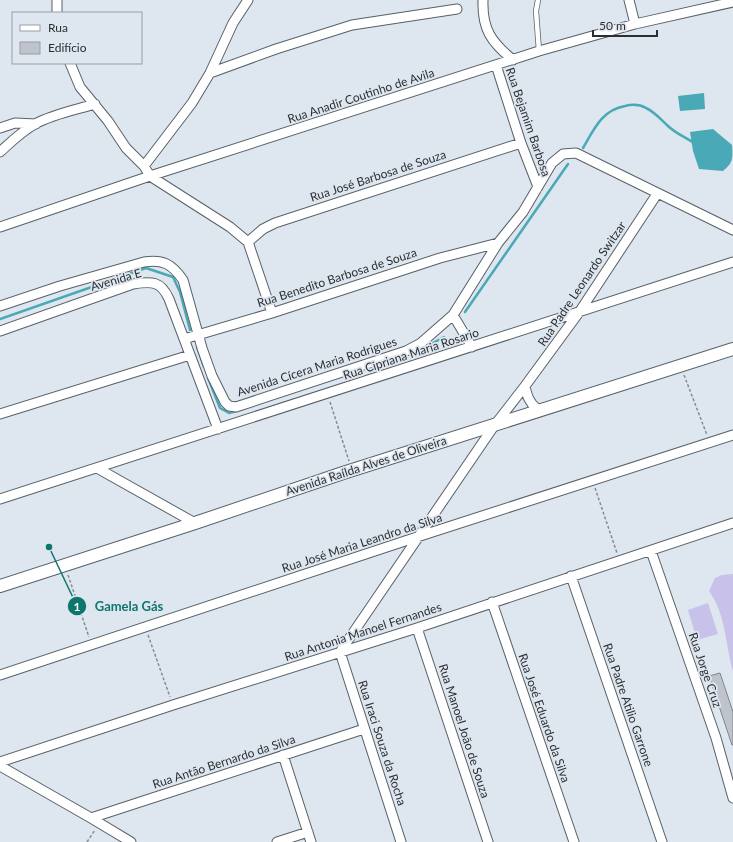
<svg xmlns="http://www.w3.org/2000/svg" width="733" height="842" viewBox="0 0 733 842" font-family="Lato,sans-serif">
<style>
.green{fill:#c8c2ea}
.water{fill:#4aa9b6}
.lines{fill:none;stroke-linecap:round;stroke-linejoin:round}
.stream{stroke:#4aa9b6;stroke-width:2.5}
.building{fill:#bfc3cc;stroke:#82858e}
.service-casing{stroke:#596067;stroke-width:6}
.minor-casing{stroke:#596067;stroke-width:11}
.tertiary-casing{stroke:#596067;stroke-width:14}
.path{stroke:#868c92;stroke-width:1.5;stroke-dasharray:3 2;stroke-linecap:butt}
.service{stroke:#fff;stroke-width:4.5}
.minor{stroke:#fff;stroke-width:9}
.tertiary{stroke:#fff;stroke-width:12}
.labels{text-anchor:middle;stroke-width:3.5;stroke-linejoin:round;paint-order:stroke}
.street-label{font-size:12px;fill:#2c2f32;stroke:#dee6ef}
.leader{fill:none;stroke:#0f766e;stroke-width:1.5}
.callout-dot{fill:#0f766e;stroke:#dee6ef;stroke-width:1.5}
.mark-label{font-size:12px;text-anchor:middle;font-weight:bold;fill:#fff}
.callout-label{font-size:13px;text-anchor:middle;font-weight:bold;fill:#0f766e;stroke:#dee6ef;stroke-width:3.5;stroke-linejoin:round;paint-order:stroke}
</style>
<rect width="100%" height="100%" fill="#dee6ef"/>
<path class="green" d="M733,574V671C725,644 726,614 709,591L715,578L722,575Z
M708,603L718,634L697,640L688,610Z"/>
<path class="water" d="M704,93L705,109L680,111L678,96Z
M713,129L732,145C733,159 733,163 723,171L699,169L693,151L690,132Z"/>
<g class="lines">
<path class="stream" d="M583,148C594,129 602,110 625,106C633,104 639,104 646,108C655,112 661,120 668,126C675,133 685,137 694,143
M465,312L568,164
M0,319L146,268L173,277L180,292L190,330
M197,347L204,367
M407,355L418,351L444,337
M208,378L220,408L229,413L237,411"/>
</g>
<path class="building" d="M720,673L733,712V745H732L709,676Z"/>
<g class="lines">
<defs>
<path id="service" d="M538,0L536,11L539,51"/>
<path id="minor" d="M57,0V13
M248,0L233,23L210,73L192,103L144,166L150,176L230,227L248,242L272,313
M483,0C482,29 491,42 513,60
M629,0L635,24
M70,63L80,87L108,121L126,148L144,166
M496,65L521,143L538,187
M210,73L276,49L352,25L457,9
M0,128L15,123L36,124
M0,152C11,142 22,131 35,124C53,114 75,110 95,104
M0,227L150,176L539,51L635,24L733,2
M248,242L263,229L275,223L521,143
M0,306L60,286L144,262C163,259 172,264 183,280L202,348L212,376L225,402L229,406L236,407L406,351L421,343L453,315L498,243L523,212L552,163L563,154L576,153L733,230
M453,315L472,347
M0,331L133,284C152,281 161,281 169,299L218,429
M184,339L272,313L440,258L498,243
M525,386C527,396 529,402 537,409H543
M0,414L190,355
M97,468L195,523
M0,499L733,262
M651,551L716,738L733,798
M571,576L662,842
M492,602L574,842
M417,628L488,842
M0,675L417,537L733,435
M283,755L311,842
M0,762L173,705L417,628L733,523
M0,766L91,818L131,842
M91,818L364,729
M277,842L308,832
M401,842L340,652L494,426L525,386L580,311L657,194"/>
<path id="tertiary" d="M0,586L195,523L343,473L733,349"/>
</defs>
<use href="#service" class="service-casing"/>
<use href="#minor" class="minor-casing"/>
<use href="#tertiary" class="tertiary-casing"/>
<path class="path" d="M684,375L707,435
M330,402L349,461
M595,488L617,553
M68,575L89,637
M148,635L170,697
M87,842L95,830"/>
<use href="#service" class="service"/>
<use href="#minor" class="minor"/>
<use href="#tertiary" class="tertiary"/>
</g>
<g class="labels">
<g class="street-label">
<text transform="translate(361 96) rotate(-18)" y="4">Rua Anadir Coutinho de Avila</text>
<text transform="translate(528 122) rotate(71)" y="4">Rua Bejamim Barbosa</text>
<text transform="translate(378 176) rotate(-18)" y="4">Rua José Barbosa de Souza</text>
<text transform="translate(337 278) rotate(-18)" y="4">Rua Benedito Barbosa de Souza</text>
<text transform="translate(116 280) rotate(-16)" y="4">Avenida E</text>
<text transform="translate(582 284) rotate(-56)" y="4">Rua Padre Leonardo Switzar</text>
<text transform="translate(411 354) rotate(-18)" y="4">Rua Cipriana Maria Rosario</text>
<text transform="translate(317 367) rotate(-18)" y="4">Avenida Cícera Maria Rodrigues</text>
<text transform="translate(366 466) rotate(-18)" y="4">Avenida Raílda Alves de Oliveira</text>
<text transform="translate(362 543) rotate(-18)" y="4">Rua José Maria Leandro da Silva</text>
<text transform="translate(363 632) rotate(-18)" y="4">Rua Antonia Manoel Fernandes</text>
<text transform="translate(705 670) rotate(71)" y="4">Rua Jorge Cruz</text>
<text transform="translate(628 705) rotate(71)" y="4">Rua Padre Atilio Garrone</text>
<text transform="translate(544 718) rotate(71)" y="4">Rua José Eduardo da Silva</text>
<text transform="translate(464 731) rotate(72)" y="4">Rua Manoel João de Souza</text>
<text transform="translate(382 743) rotate(72)" y="4">Rua Iraci Souza da Rocha</text>
<text transform="translate(224 762) rotate(-18)" y="4">Rua Antão Bernardo da Silva</text>
</g>
</g>
<path class="leader" d="M49 547L77 606"/>
<g class="callout-dot">
<circle cx="49" cy="547" r="4"/>
<circle cx="77" cy="606" r="10"/>
</g>
<g class="mark-label">
<text x="77" y="611">1</text>
</g>
<g class="callout-label">
<text x="129" y="611">Gamela Gás</text>
</g>
<rect x="12" y="12" width="130" height="52" fill="#dee6ef" stroke="#979da3"/>
<rect x="20" y="25" width="20" height="6" fill="#ffffff" stroke="#979da3"/>
<text x="48" y="32" font-size="12" fill="#2c2f32">Rua</text>
<rect x="20" y="42" width="20" height="12" fill="#bfc3cc" stroke="#979da3"/>
<text x="48" y="52" font-size="12" fill="#2c2f32">Edifício</text>
<path d="M593 30v6h64v-6" fill="none" stroke="#2c2f32" stroke-width="2"/>
<text x="599" y="30" font-size="12" fill="#2c2f32" stroke="#dee6ef" stroke-width="3" paint-order="stroke">50 m</text>
</svg>
